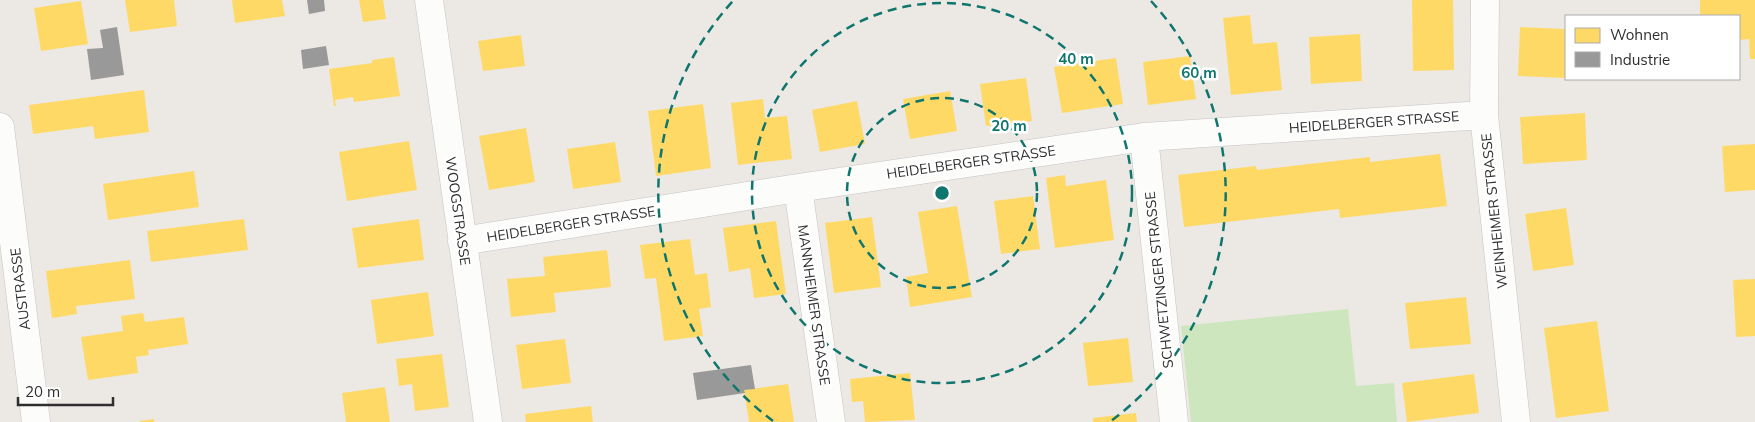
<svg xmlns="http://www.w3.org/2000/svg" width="1755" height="422" viewBox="0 0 1755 422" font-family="Mulish,sans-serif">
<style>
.green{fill:#cee6be}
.homes{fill:#ffd966}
.industry{fill:#999}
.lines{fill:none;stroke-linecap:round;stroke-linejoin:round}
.minor-casing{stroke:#c5c4c5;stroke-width:29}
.minor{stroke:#fcfcfb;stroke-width:28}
.ring{fill:none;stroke:#0f766e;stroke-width:2.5;stroke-dasharray:9 6}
.labels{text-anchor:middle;stroke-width:5;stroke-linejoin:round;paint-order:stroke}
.street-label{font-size:14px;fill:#2e2e2e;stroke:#fff}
.centre{fill:#0f766e;stroke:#fff;stroke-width:2.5}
.ring-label{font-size:15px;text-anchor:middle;font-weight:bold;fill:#0f766e;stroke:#fff;stroke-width:5;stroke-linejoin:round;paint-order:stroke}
</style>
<rect width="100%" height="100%" fill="#ece8e4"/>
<path class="green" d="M1348,309L1356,386L1394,383L1397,422H1191L1181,326Z"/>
<path class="homes" d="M125,0H174L177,26L130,32Z
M232,0H282L285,16L235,23Z
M359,0H383L386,19L363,22Z
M1412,0H1453L1454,70L1413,71Z
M1700,0H1755V59H1750L1749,39L1739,40V16H1700Z
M81,1L88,44L41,51L34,8Z
M1250,15L1253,44L1277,42L1282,90L1231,95L1223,18Z
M1520,27L1566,29L1565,78L1518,76Z
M1360,34L1362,81L1311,84L1309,37Z
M521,35L525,66L483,71L478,41Z
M1190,56L1196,99L1148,105L1143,62Z
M394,57L400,96L354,102L353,97L335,100L336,106H334L329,69L372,63V60Z
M1116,58L1123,104L1062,113L1054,67Z
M1026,78L1032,121L986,126L980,84Z
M144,90L149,132L95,139L93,126L33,134L29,105Z
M950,91L957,131L910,139L903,99Z
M763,99L765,118L787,116L792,159L738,165L731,103Z
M857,101L865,144L820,152L812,110Z
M703,104L711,168L656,176L648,111Z
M1585,113L1587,160L1523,164L1520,117Z
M526,128L535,182L489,190L479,136Z
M409,141L417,190L347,201L339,152Z
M615,142L621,182L573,189L567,149Z
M1755,144V190L1725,192L1722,146Z
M1440,154L1447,206L1340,218L1339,209L1184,227L1178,175L1256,166L1257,170L1370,157V162Z
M194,171L199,207L108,220L103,184Z
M1065,175L1066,186L1106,180L1114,240L1055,248L1046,178Z
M1033,196L1040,249L1001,254L994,201Z
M957,206L972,297L910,307L906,277L928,273L918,212Z
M1566,208L1574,265L1533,271L1525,214Z
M872,217L881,287L834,293L825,223Z
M244,219L248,250L151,262L147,231Z
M419,219L424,260L358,268L352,228Z
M776,221L786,294L754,298L750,268L729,272L723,228Z
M690,239L695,275L707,273L711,307L699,309L703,336L664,341L656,278L645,279L640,245Z
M607,250L611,287L554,293L556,312L511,317L507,279L545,276L543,257Z
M130,260L135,299L76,306L77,314L52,318L46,271Z
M1755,279V336L1736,337L1733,280Z
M428,292L434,336L377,344L371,300Z
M1466,297L1471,344L1410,349L1405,303Z
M143,313L145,322L184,317L188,344L148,350L149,355L136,357L138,373L88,380L81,337L123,331L121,316Z
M1597,321L1609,411L1556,418L1544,328Z
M1128,338L1133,382L1088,386L1083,343Z
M565,339L571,383L522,389L516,345Z
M442,354L449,407L415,411L412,384L399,386L396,359Z
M910,373L915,420L865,422L863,401L852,402L850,379Z
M1474,374L1479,413L1407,422L1402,383Z
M788,384L794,422H749L744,390Z
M385,387L390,422H346L342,393Z
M591,406L593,422H526L525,414Z
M1136,413L1137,422H1093V418Z
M154,419V422H140V421Z"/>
<path class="industry" d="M307,0H324L325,11L309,14Z
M117,27L124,75L91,80L87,49L103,48L100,30Z
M326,46L329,65L303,69L301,50Z
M751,365L755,389L744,390L745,393L697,400L693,373Z"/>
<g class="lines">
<defs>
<path id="minor" d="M429,0L488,422
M1485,0L1484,115L1516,422
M0,127L36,422
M1144,137L1174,422
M798,188L831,422
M462,241L798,188L1144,137L1484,115"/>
</defs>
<use href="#minor" class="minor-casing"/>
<use href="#minor" class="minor"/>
</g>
<g class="ring">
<circle cx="942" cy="193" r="95"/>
<circle cx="942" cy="193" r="190"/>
<path d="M773 421A284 284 0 0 1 733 1M1151 1A284 284 0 0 1 1111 421"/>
</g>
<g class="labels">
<g class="street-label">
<text transform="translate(1374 122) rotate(-4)" y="5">HEIDELBERGER STRASSE</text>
<text transform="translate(971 162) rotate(-8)" y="5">HEIDELBERGER STRASSE</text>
<text transform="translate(458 211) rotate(82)" y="5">WOOGSTRASSE</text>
<text transform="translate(1494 211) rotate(-96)" y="5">WEINHEIMER STRASSE</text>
<text transform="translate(571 224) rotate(-9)" y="5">HEIDELBERGER STRASSE</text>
<text transform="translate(1159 280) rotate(-96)" y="5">SCHWETZINGER STRASSE</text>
<text transform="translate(20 289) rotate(-97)" y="5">AUSTRASSE</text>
<text transform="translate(814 305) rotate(82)" y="5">MANNHEIMER STRASSE</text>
</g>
</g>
<circle cx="942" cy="193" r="8" class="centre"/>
<g class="ring-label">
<text x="1076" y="64">40 m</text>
<text x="1199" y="78">60 m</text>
<text x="1009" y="131">20 m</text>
</g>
<rect x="1565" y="15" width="175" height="65" fill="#ffffff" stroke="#ababab"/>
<rect x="1575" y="28" width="25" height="15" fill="#ffd966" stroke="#ababab"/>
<text x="1610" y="40" font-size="15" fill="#2e2e2e">Wohnen</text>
<rect x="1575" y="52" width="25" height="15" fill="#999999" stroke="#ababab"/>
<text x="1610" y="65" font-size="15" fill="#2e2e2e">Industrie</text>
<path d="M18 397v8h95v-8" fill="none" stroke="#2e2e2e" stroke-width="2.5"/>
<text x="25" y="397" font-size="15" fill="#2e2e2e" stroke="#ffffff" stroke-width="4" paint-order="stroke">20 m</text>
</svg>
